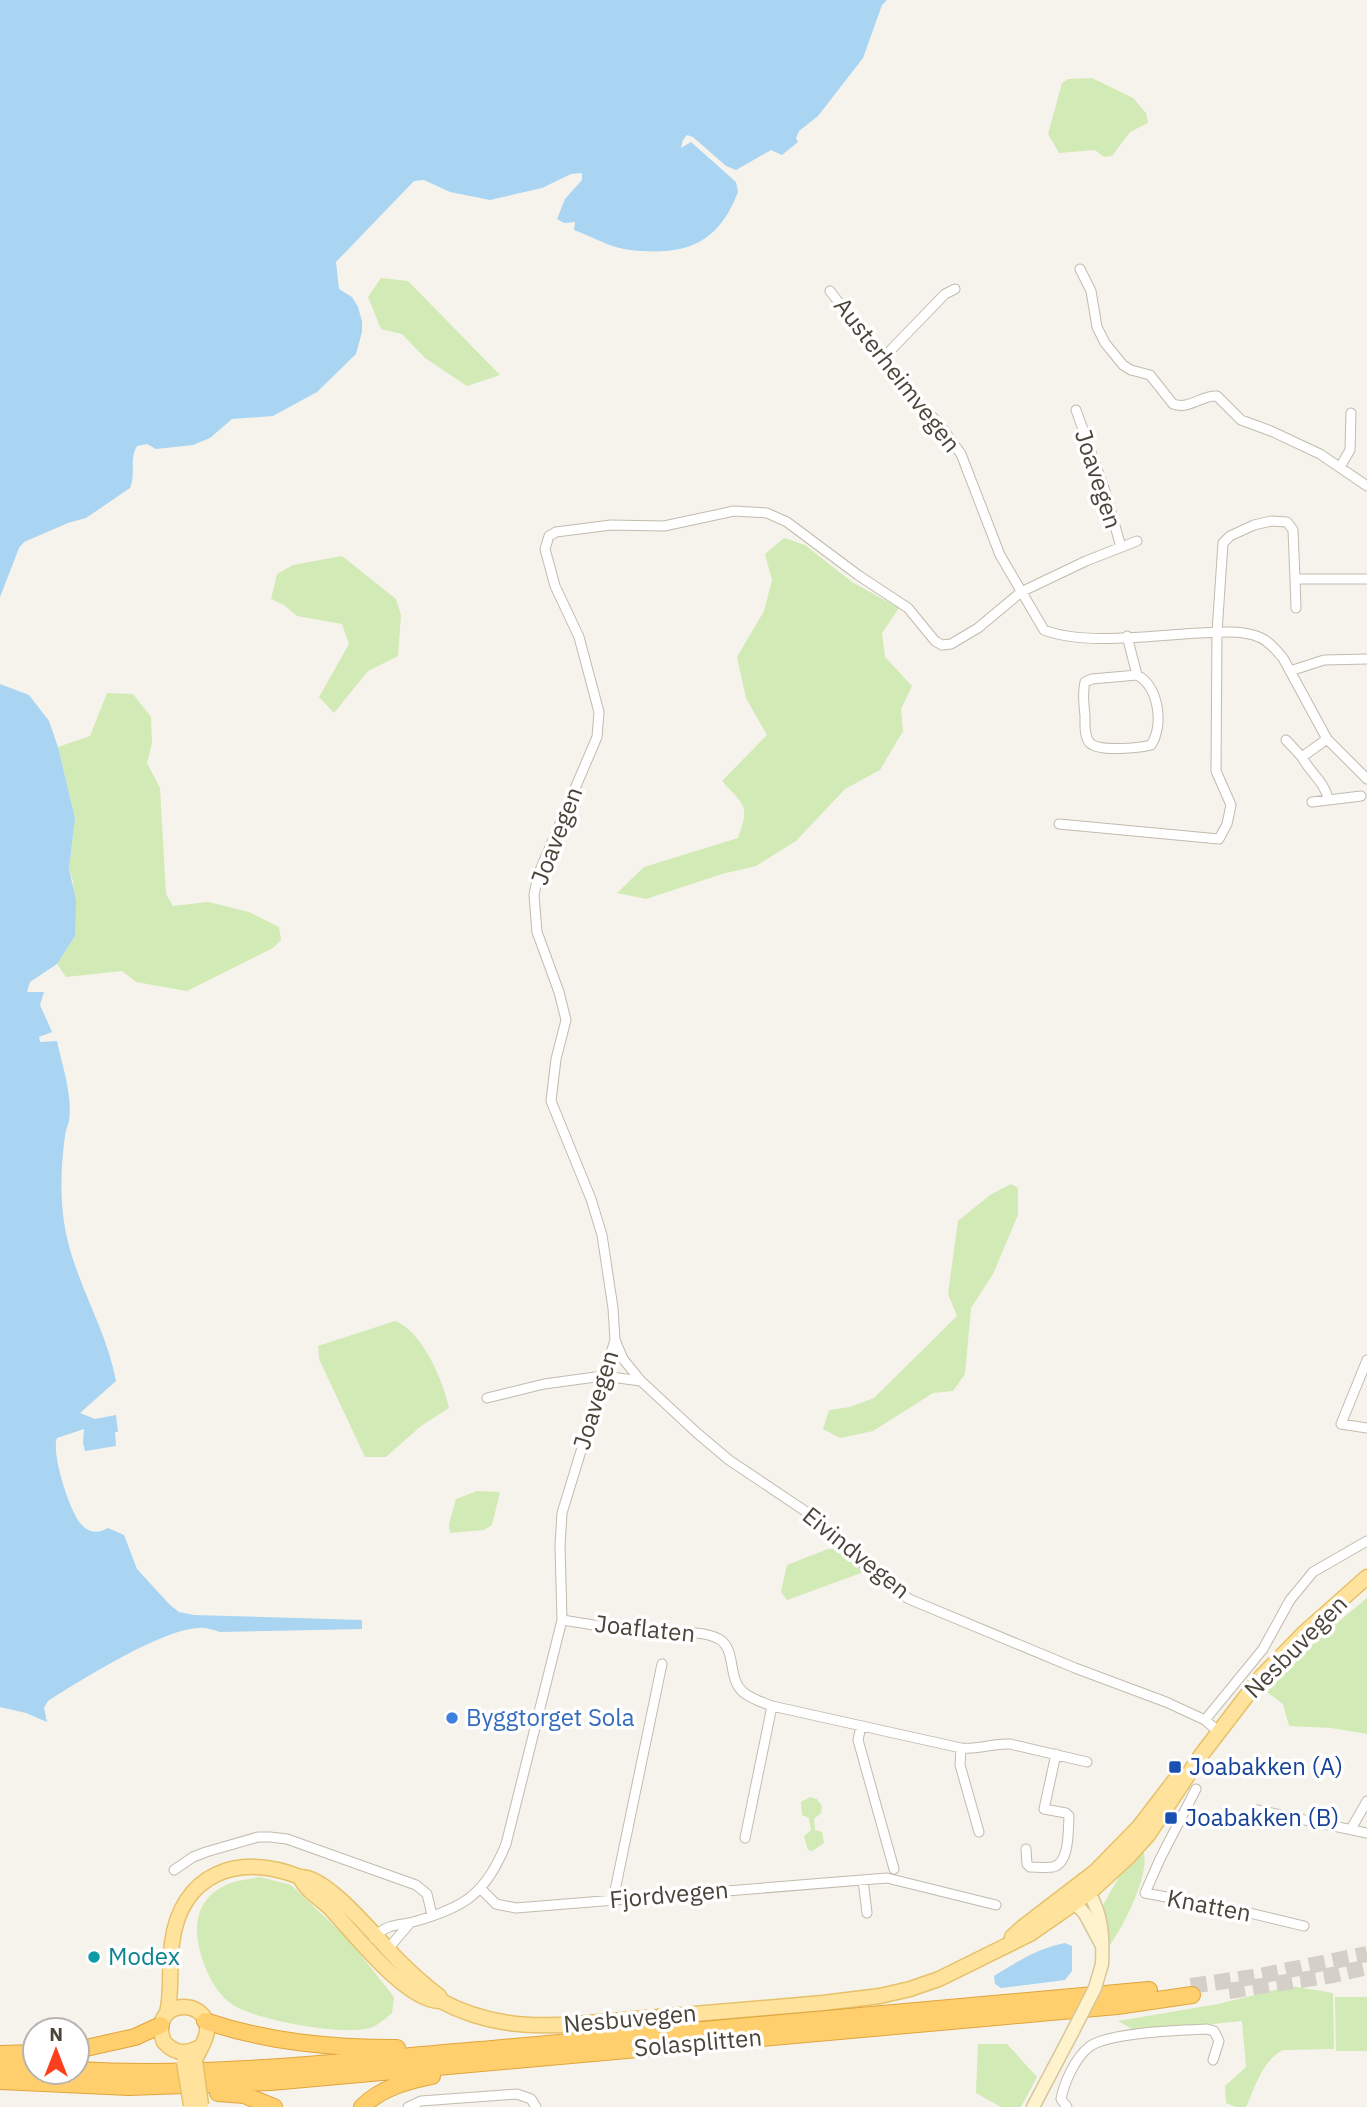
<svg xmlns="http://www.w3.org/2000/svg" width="1367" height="2107" viewBox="0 0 1367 2107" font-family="'IBM Plex Sans',sans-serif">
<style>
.green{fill:#d2eab5}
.water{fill:#a9d4f2}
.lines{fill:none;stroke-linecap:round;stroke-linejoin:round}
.highway-tunnel{stroke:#d4d0c8;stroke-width:16;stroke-dasharray:16 8;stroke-linecap:butt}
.street-casing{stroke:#c2bbae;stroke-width:11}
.secondary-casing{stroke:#d6c79b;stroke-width:15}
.primary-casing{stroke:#e6c16a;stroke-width:17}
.highway-casing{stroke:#e0a43c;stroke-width:18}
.street{stroke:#fff;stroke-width:9}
.secondary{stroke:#fff3cd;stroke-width:12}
.primary{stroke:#ffe39c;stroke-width:14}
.highway{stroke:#ffcf6e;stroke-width:16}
.secondary-bridge-casing{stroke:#d6c79b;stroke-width:15;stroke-linecap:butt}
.primary-bridge-casing{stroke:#e6c16a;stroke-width:17;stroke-linecap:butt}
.secondary-bridge{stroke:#fff3cd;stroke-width:12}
.primary-bridge{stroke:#ffe39c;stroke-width:14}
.shop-dot{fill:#3f7fe0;stroke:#fff;stroke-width:2.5}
.transit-dot{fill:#1a4fb4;stroke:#fff;stroke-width:2.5}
.culture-dot{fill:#0f9aa8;stroke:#fff;stroke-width:2.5}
.labels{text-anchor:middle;stroke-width:7;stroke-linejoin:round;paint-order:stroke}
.street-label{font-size:24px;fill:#4b4439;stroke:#fff}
.shop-label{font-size:24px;fill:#366cbe;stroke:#fff;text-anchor:start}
.transit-label{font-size:24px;fill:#164399;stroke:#fff;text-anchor:start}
.culture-label{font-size:24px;fill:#0d838f;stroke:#fff;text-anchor:start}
</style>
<rect width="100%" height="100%" fill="#f6f3ec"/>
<path class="green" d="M1092,78L1133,98L1146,113L1148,123L1130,132L1112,156L1104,157L1095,150L1059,153L1048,134L1062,83L1068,79Z
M381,278L408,281L500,375L467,386L425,358L402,334L381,329L368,297Z
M784,538L805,545L852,582L899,608L882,633L885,657L912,686L901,709L903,731L880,770L845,789L796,841L756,866L722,874L646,899L617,893L644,867L738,838C750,804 745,807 722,781L767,735L746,698L737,657L764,611L772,580L765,554Z
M342,556L396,599L401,615L398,656L368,671L334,713L319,697L349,644L342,624L297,616L284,605L271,599L277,574L293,565Z
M107,693L133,694L151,717L152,743L147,763L160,788L166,894L173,906L208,902L249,912L279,927L281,940L273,948L187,991L136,982L122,971L66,977L57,964L75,936L73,881L69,869L75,818L58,747L90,736Z
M1011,1184L1018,1188V1215L993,1274L971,1308L965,1374L953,1391L933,1393L873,1431L840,1438L823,1429L829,1410L850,1407L874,1398L957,1316L948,1294L958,1221L990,1195Z
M395,1321C422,1331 443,1380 449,1408L421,1426L386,1457H365L319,1359L318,1346Z
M477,1491L500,1492L492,1525L484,1530L450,1533L449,1524L456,1499Z
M828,1549L844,1550L864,1572L787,1600L781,1592L787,1565Z
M1367,1598V1734L1331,1728L1289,1726L1283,1704L1267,1692L1320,1637Z
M810,1797L817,1799L822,1806L821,1813L814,1819L815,1830L822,1832L824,1843L812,1851L808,1850L804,1836L811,1830L809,1818L802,1815L801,1802Z
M1142,1848C1154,1868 1123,1927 1110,1945L1103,1905L1123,1870Z
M260,1877L291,1885L349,1940L394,1997L392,2013C386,2018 377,2026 370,2028C342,2036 257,2020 233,2005C218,1995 208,1977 203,1961C192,1929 194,1899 228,1884C238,1880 250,1879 260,1877Z
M1291,1986L1333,1993L1334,2049L1284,2050C1263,2058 1255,2088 1246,2107H1236L1226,2103L1225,2086L1246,2067L1242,2021L1137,2032L1118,2021L1218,2004Z
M1335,1997H1367V2051H1336Z
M978,2044H1007L1037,2077L1021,2107H1001L976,2093Z"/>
<path class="water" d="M0,0H887L882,5L863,58L818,116L799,131L796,138L798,142L782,155L771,150L736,170L726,166L693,137L687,135L683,140L681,148L691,142L736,182L738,192C718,245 684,256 630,250C611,248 591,236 574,230L575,222L564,223L557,219L565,199L582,180V173L571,174L542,188L490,200L450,192L424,180L414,181L336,262L339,289L352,297L358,307L362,321V332L356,354L317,392L273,416L232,419L210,438L193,445L156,449L147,444L137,446C129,459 136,475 130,488L86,518L68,523L24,542L19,548L0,597Z
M0,684L29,695L49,721L58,747L75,818L69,869L76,900L75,936L57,964L30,982L27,992H44L40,1005L52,1032L39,1037L40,1042L57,1041C62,1065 73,1096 69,1121C68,1126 65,1131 65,1136C61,1164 60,1195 64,1222C72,1278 106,1326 116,1381L80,1413L95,1419L116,1415L118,1432H115L116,1446L85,1451L83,1443L84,1429L57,1438C51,1453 69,1509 80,1523C88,1533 98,1534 108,1528L124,1535L137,1569L170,1605L179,1612L194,1615L362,1620V1629L220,1632C213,1630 206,1627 199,1628C162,1629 81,1680 48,1701L44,1708L47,1722L26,1713L0,1707Z
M1065,1943L1072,1946V1971L1065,1980L1001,1988L995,1984L994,1976C1017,1962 1038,1948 1065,1943Z"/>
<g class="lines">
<path class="highway-tunnel" d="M1191,1986L1260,1976L1367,1954
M1229,1991L1333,1975L1367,1967"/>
<defs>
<path id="street" d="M1080,269L1091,291L1097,327L1105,343L1123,365L1131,370L1150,375L1173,404C1190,410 1201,395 1217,396L1241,420L1271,431L1320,454L1367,486
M830,291L904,387L940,425L961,454L1000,555L1044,630C1085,646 1155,635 1200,633C1219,632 1241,630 1259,637C1269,641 1276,650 1283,658L1327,739L1367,779
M883,358L945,294L955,289
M1076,410L1105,491L1121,547
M1340,467L1350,450L1351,413
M1295,579L1296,608
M1127,636L1137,675
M1290,671L1324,660L1367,659
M1137,675C1159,687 1164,725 1151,745C1140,748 1099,752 1090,743C1084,737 1085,724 1085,716C1084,704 1082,694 1085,682L1092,679Z
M1327,739L1302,757C1310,773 1325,782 1328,799
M1286,740L1302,757
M1312,802L1361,796
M1059,824L1219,839L1227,824L1231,805L1216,771L1217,632L1223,543L1230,536L1254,525L1271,521L1287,522L1293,530L1295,579H1367
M615,1340L623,1359L641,1381L697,1433L729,1460L814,1517L876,1576L909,1599L1075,1668L1166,1702L1205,1720L1219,1732
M1367,1360L1341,1424L1367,1428
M487,1398L544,1384L603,1376L641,1381
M562,1620C589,1624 616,1629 643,1632C663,1633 702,1629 719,1639C737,1650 727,1678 743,1692C751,1699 762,1702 772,1706L961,1748C978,1750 993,1743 1010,1744L1087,1762
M1205,1720L1263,1649L1290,1600L1313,1572L1367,1541
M861,1726L858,1740L894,1869
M961,1748L960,1765L979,1832
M1196,1789L1160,1859L1145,1893L1250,1913L1304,1926
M1257,1810L1367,1833
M1351,1829L1367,1801
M745,1838L772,1706
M1026,1849L1027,1864L1030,1867C1037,1867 1046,1868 1053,1867C1070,1863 1068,1830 1069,1816L1066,1813L1044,1809L1056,1754
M174,1870L193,1857L206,1852L258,1837H270L287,1839L416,1885L427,1894L432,1915
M863,1880L867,1913
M481,1889L496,1904L516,1908L887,1878L996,1905
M613,1900L662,1664
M374,1938C387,1923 398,1926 413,1922C464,1908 486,1894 506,1844L562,1620L560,1546L562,1513L615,1340L613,1308L602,1235L591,1199L551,1101L556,1059L566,1020L559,992L537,932L534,895L538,875L597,737L599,712L579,637L555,586L545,549L549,536L556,532L611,525L664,526L734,511L767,513L787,522L858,575L908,608L935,641L942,645L951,644L978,628L1021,592L1086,561L1137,541
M387,1950L410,1923
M408,2107L421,2101L517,2094L531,2099L536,2107
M1067,2107L1061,2099C1064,2083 1075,2058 1089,2047C1108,2032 1181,2030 1207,2029L1214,2031L1219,2041L1213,2060"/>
<path id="secondary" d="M1101,1944L1085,1914L1075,1903V1889L1089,1893C1103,1916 1103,1938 1102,1964
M1033,2107L1072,2033"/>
<path id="primary" d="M300,1877C327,1875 379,1941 398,1960C411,1973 424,1985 439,1996L441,2001C484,2024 528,2028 576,2024L823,2003L880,1996L910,1989L939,1979L1030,1934L1089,1893L1128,1857L1148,1835L1202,1754L1261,1677L1305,1632L1367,1577
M1012,1937L1023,1927L1096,1871L1139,1827L1175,1780
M167,2013C173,1988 168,1967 172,1943C181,1873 239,1852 300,1877C305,1890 321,1899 330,1908C353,1932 405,2000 439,2001
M195,2061C198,2051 206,2042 207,2031C209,1995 147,2000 164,2042C174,2053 185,2055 198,2048"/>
<path id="highway" d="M205,2021C268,2042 331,2048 397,2048
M77,2050L135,2037L161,2025
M0,2054L35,2053
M0,2065L35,2067
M77,2070C216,2078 354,2060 492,2049C711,2031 930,2011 1149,1990
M0,2081L129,2087L271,2082L996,2017L1117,2006L1192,1995
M218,2093L244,2095L274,2107
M362,2107C381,2088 407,2081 432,2076"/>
</defs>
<use href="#street" class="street-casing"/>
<use href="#secondary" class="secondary-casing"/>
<use href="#primary" class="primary-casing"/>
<use href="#highway" class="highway-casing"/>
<use href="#street" class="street"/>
<use href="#secondary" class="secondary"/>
<use href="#primary" class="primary"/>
<use href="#highway" class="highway"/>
<defs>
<path id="secondary-bridge" d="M1072,2033L1095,1988L1102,1964"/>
<path id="primary-bridge" d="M195,2061L201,2105
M184,2062L191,2105"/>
</defs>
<use href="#secondary-bridge" class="secondary-bridge-casing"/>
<use href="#primary-bridge" class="primary-bridge-casing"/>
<use href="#secondary-bridge" class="secondary-bridge"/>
<use href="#primary-bridge" class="primary-bridge"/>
</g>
<circle class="shop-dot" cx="452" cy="1718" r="7"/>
<g class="transit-dot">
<rect x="1168" y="1760" width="14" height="14" rx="3.5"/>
<rect x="1164" y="1811" width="14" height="14" rx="3.5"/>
</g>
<circle class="culture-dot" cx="94" cy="1957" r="7"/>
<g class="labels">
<g class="street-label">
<text transform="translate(897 375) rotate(52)" y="8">Austerheimvegen</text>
<text transform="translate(1098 479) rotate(72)" y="8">Joavegen</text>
<text transform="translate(557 836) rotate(-69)" y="8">Joavegen</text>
<text transform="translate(596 1400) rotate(-73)" y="8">Joavegen</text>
<text transform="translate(856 1553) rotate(39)" y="8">Eivindvegen</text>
<text transform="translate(645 1629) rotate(6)" y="8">Joaflaten</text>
<text transform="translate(1296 1647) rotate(-45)" y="8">Nesbuvegen</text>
<text transform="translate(669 1895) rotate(-5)" y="8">Fjordvegen</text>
<text transform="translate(1209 1906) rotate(11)" y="8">Knatten</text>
<text transform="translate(630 2019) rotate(-5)" y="8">Nesbuvegen</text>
<text transform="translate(698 2043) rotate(-5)" y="8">Solasplitten</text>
</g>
<g class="shop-label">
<text x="466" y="1726">Byggtorget Sola</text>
</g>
<g class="transit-label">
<text x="1189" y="1775">Joabakken (A)</text>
<text x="1185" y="1826">Joabakken (B)</text>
</g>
<g class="culture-label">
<text x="108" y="1965">Modex</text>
</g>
</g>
<g transform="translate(56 2051)"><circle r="33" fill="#ffffff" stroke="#b7b4b0" stroke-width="2"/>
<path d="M0-5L12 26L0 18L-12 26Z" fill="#fc3f1d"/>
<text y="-10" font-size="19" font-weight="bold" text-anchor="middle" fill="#4b4439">N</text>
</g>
</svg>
